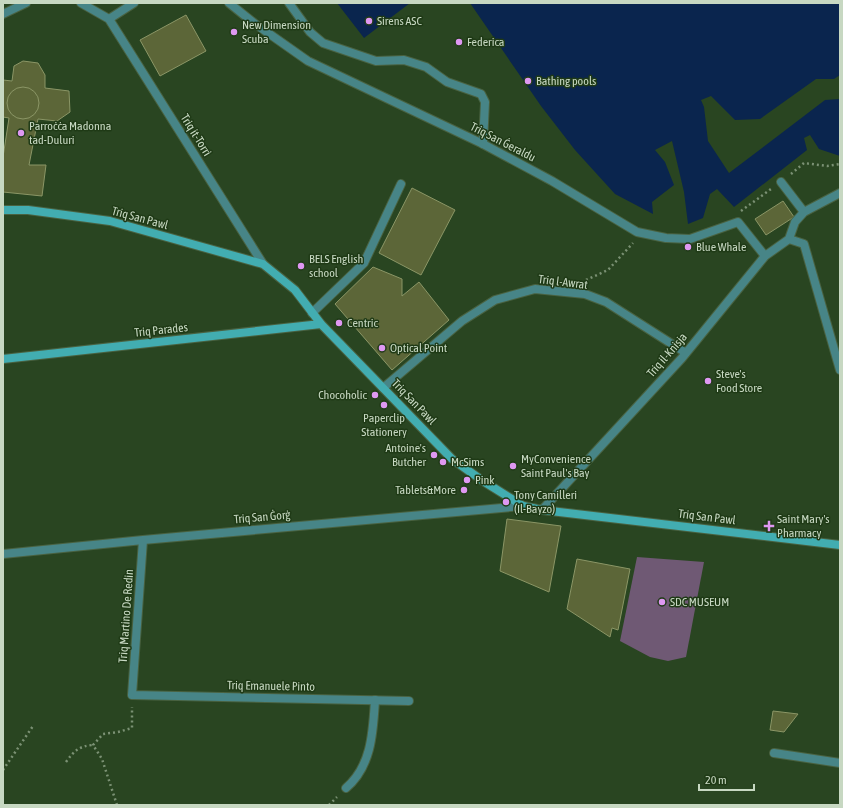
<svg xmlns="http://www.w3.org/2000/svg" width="843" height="808" viewBox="0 0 843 808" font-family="'Asap Condensed',sans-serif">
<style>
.green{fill:#6f5974}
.water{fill:#0a254e}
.building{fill:#5c6638;stroke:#8b9666}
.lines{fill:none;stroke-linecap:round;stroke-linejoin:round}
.lane-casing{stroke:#496241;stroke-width:10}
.street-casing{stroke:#496241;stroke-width:10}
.secondary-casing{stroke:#496241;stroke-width:10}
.path{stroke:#7b9174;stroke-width:2.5;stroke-dasharray:2 3;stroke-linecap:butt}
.lane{stroke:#478587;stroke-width:8}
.street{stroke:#478587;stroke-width:8}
.secondary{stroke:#42adb1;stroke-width:8}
.poi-dot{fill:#df98f2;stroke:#1f3a16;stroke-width:1.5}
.labels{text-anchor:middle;stroke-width:3;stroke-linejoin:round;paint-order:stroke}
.poi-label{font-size:12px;fill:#c7d8c2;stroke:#1f3a16;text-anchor:start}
.street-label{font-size:12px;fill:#c7d8c2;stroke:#1f3a16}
</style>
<rect width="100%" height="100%" fill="#294521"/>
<path class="green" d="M637,557L704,562L686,657L668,661L650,657L620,641Z"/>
<path class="water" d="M337,3H410L364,38Z
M470,3H840V75L834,79H816L760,119L735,120L711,96L701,100L704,107L708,141L729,173L825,100L840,99V156L819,149L810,135L804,138L807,150L734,207L717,189L710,194L703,218L688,224L684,192L672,141L655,150L665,162L674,185L652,202L653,214L615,194L575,150L541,106Z"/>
<path class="building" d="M186,15L206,51L160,76L140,40Z
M23,61L38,63L45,75V88L69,91L70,112L57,121L38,119L29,165H46L42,196L3,192V157L9,118L3,117V80L12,81L14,66Z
M7 103a16 16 0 1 1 32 0a16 16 0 1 1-32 0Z
M412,188L455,210L421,275L379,253Z
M783,201L794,217L766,235L755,219Z
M373,267L402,279V296L419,282L449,320L392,370L335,304Z
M507,519L561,526L549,592L500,571Z
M577,559L630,569L618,630L612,628L610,637L567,609Z
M773,711L798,714L784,732L770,730Z"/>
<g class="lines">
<defs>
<path id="lane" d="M289,3L310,32L323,43L376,61L404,60L426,67L447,82L481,94L485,102L483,144
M346,788C372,766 373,731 375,700"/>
<path id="street" d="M81,3L109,19L263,264
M229,3L254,23L308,61L483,144L552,181L637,232L666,238L690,239L738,222L765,256
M3,14L26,3
M109,19L134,3
M781,182L804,212
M789,239L804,244L840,370
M312,313L364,263L401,184
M383,388L462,321L495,300L535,289L585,294L606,302L686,353
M542,510L682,358L765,256L789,239L795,222L804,212L840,193
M143,540L132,695L409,701
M3,554L143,540L523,506
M774,753L840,763"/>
<path id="secondary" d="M3,210H28L110,221L263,264L295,290L321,324L452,459L483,481L523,506L542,510L840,545
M3,359L321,324"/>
</defs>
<use href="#lane" class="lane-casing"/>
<use href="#street" class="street-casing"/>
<use href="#secondary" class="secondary-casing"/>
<path class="path" d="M791,174L804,163L827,166L840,164
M741,211L771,189
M586,280L608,270L633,243
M66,762C74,751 79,746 93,745
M3,770L33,726
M117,805L102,759L93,745L103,734L118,732L132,728V707
M329,805L337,797"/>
<use href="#lane" class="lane"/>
<use href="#street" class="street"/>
<use href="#secondary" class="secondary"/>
</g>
<g class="poi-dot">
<circle cx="369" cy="21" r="4"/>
<circle cx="234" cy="32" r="4"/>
<circle cx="459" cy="42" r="4"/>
<circle cx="528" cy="81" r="4"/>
<circle cx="21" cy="133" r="4"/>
<circle cx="688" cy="247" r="4"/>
<circle cx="301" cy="266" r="4"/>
<circle cx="339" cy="323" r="4"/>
<circle cx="382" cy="348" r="4"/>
<circle cx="708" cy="381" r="4"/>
<circle cx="375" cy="395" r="4"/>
<circle cx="384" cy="405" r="4"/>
<circle cx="434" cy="455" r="4"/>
<circle cx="443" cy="462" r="4"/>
<circle cx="513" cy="466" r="4"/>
<circle cx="467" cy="480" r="4"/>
<circle cx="464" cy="490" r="4"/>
<circle cx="506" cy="502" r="4"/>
<path d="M767 520h4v4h4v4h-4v4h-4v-4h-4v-4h4z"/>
<circle cx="662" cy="602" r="4"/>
</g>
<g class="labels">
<g class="poi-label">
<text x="377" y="25">Sirens ASC</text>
<text x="242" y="29">New Dimension<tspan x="242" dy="14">Scuba</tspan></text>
<text x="467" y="46">Federica</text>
<text x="536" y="85">Bathing pools</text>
<text x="29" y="130">Parroċċa Madonna<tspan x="29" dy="14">tad-Duluri</tspan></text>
<text x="696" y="251">Blue Whale</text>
<text x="309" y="263">BELS English<tspan x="309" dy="14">school</tspan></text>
<text x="347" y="327">Centric</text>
<text x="390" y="352">Optical Point</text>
<text x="716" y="378">Steve's<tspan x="716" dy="14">Food Store</tspan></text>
<text x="367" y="399" text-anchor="end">Chocoholic</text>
<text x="384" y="422" text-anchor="middle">Paperclip<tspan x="384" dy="14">Stationery</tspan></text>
<text x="426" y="452" text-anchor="end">Antoine's<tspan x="426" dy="14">Butcher</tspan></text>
<text x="521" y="463">MyConvenience<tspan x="521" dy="14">Saint Paul's Bay</tspan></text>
<text x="451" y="466">McSims</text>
<text x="475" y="484">Pink</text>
<text x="456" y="494" text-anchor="end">Tablets&amp;More</text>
<text x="514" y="499">Tony Camilleri<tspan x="514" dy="14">(Il-Bayzo)</tspan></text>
<text x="777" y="523">Saint Mary's<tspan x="777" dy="14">Pharmacy</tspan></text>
<text x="670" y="606">SDC MUSEUM</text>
</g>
<g class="street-label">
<text transform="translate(196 135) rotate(58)" y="4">Triq it-Torri</text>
<text transform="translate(503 142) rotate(27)" y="4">Triq San Ġeraldu</text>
<text transform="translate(140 218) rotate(15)" y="4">Triq San Pawl</text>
<text transform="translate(563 282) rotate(7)" y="4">Triq l-Awrat</text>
<text transform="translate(161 330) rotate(-6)" y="4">Triq Parades</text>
<text transform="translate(667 355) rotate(-49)" y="4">Triq il-Knisja</text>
<text transform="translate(414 402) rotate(46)" y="4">Triq San Pawl</text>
<text transform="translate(262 517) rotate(-5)" y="4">Triq San Ġorġ</text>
<text transform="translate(707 517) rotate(7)" y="4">Triq San Pawl</text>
<text transform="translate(126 616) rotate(-86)" y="4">Triq Martino De Redin</text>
<text transform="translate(271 686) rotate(1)" y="4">Triq Emanuele Pinto</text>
</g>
</g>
<rect width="843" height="808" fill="none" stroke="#c7d8c2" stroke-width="8"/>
<path d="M699 784v6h55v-6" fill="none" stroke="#c7d8c2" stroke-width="2"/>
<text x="705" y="784" font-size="12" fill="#c7d8c2" stroke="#1f3a16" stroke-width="3" paint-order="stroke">20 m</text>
</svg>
